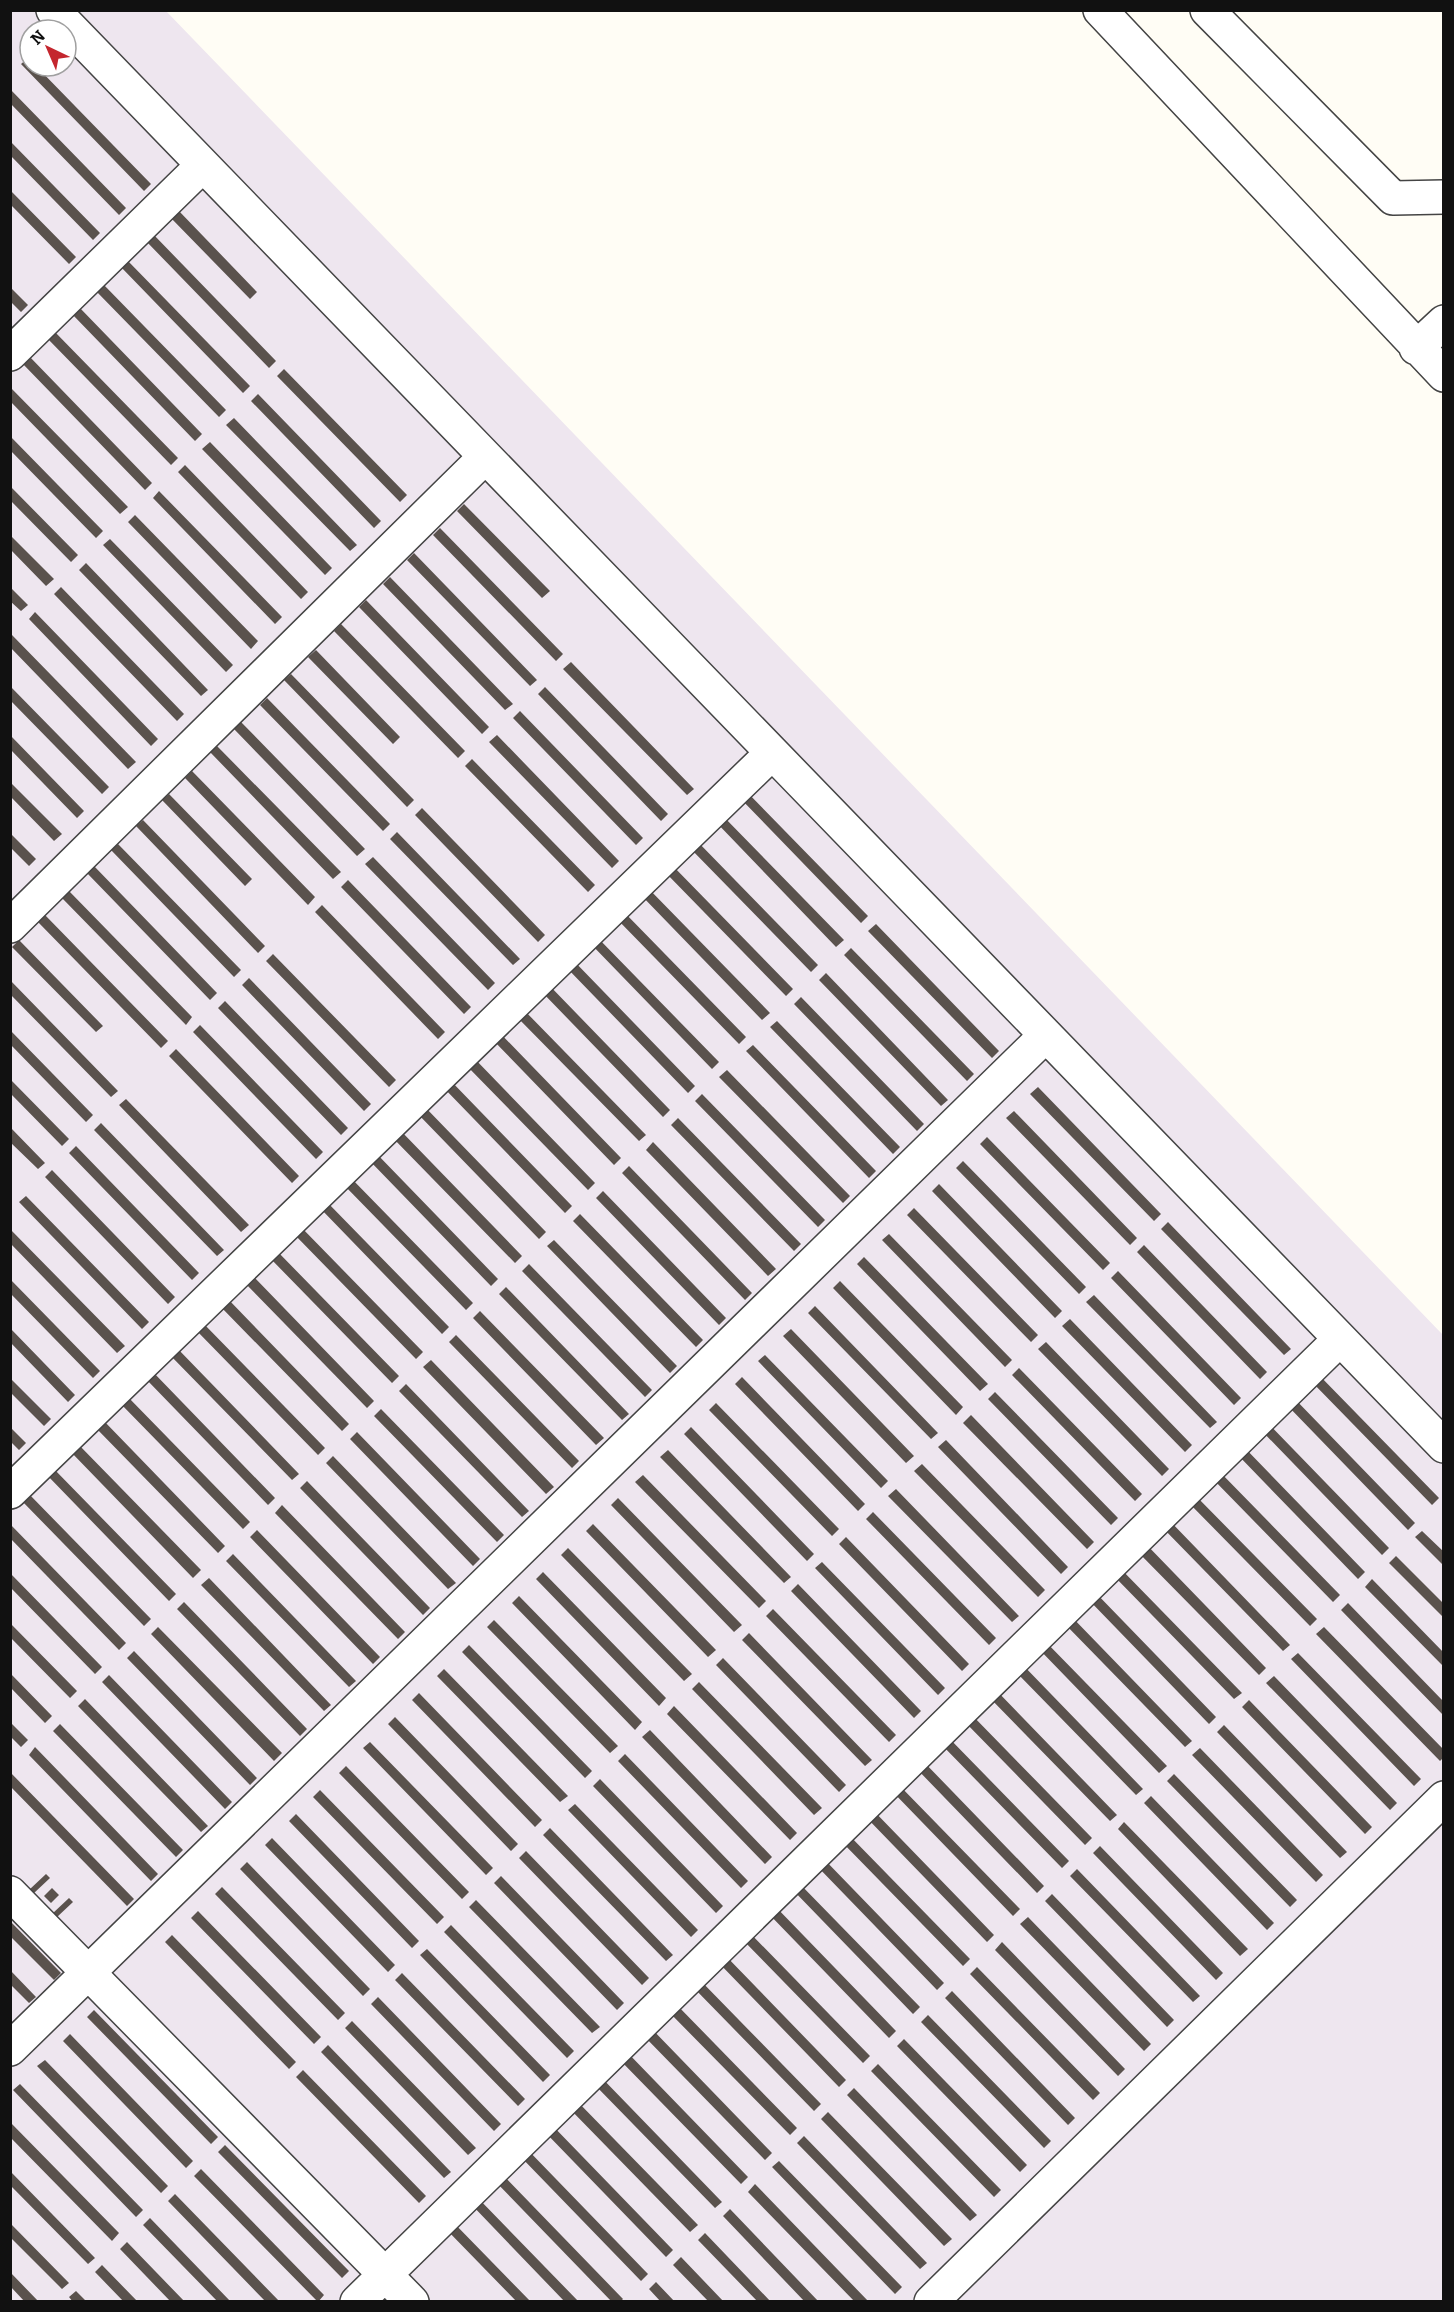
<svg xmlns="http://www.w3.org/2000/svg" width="1454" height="2312" viewBox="0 0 1454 2312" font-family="Bitter,serif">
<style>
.industrial{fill:#eee6ef;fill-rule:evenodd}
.building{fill:#5a524d}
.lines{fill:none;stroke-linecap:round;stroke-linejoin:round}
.minor-casing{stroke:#444;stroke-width:36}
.minor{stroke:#fff;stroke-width:33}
</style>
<rect width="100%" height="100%" fill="#fffdf5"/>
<path class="industrial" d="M11,11H166L1443,1335V2301L11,2302ZM30,30H66V66H30Z"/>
<path class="building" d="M28,58L30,66H36L151,184L144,191L21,64Z
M10,89L126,208L119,215L10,103Z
M10,141L100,233L93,240L10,155Z
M10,190L76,257L69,264L10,204Z
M178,210L257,292L250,299L170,217Z
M153,234L276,361L269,368L146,241Z
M127,260L250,386L243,393L120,266Z
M103,284L226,410L219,417L96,291Z
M10,287L28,305L21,312L10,301Z
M79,307L202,434L195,441L72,314Z
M54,331L178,458L171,465L47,338Z
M29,356L152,483L145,490L22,363Z
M284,369L407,495L400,502L277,376Z
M10,387L128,507L120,514L10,401Z
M258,394L381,521L374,528L251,401Z
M234,418L357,545L350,551L226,425Z
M10,436L103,531L96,538L10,450Z
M210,442L332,568L325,575L202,449Z
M185,465L308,592L301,599L178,472Z
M10,486L78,555L71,562L10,500Z
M159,491L282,617L275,624L153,498Z
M464,504L550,591L542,598L457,511Z
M135,515L258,641L251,649L128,522Z
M440,528L563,654L556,661L433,535Z
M10,535L54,579L46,586L10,549Z
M110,539L233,665L226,672L103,545Z
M414,553L537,680L530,686L407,560Z
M86,563L208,690L201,696L79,570Z
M390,577L513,704L505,710L383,584Z
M10,587L28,605L21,611L10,601Z
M61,587L184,714L177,721L54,594Z
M366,600L489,727L482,734L359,607Z
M35,612L158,739L151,746L29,619Z
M341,624L465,751L458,758L334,631Z
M12,635L136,762L128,769L10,647Z
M316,650L400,737L393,744L308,657Z
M571,662L694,789L687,795L563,669Z
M291,674L414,800L407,807L284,680Z
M10,686L109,787L102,794L10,700Z
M545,687L668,814L661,821L538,694Z
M267,698L390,824L383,831L260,705Z
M520,711L643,838L636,845L513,718Z
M241,722L365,849L357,856L234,729Z
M10,735L84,811L77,818L10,749Z
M497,735L619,861L612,868L489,742Z
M217,746L341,872L333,879L210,752Z
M472,759L595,885L588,892L465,766Z
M192,771L315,897L308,905L185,778Z
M10,782L62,834L54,841L10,796Z
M745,790L868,916L861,923L738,796Z
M169,794L252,879L245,886L162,800Z
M422,808L545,935L538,942L415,815Z
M721,814L844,940L836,947L714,820Z
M143,820L265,946L258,953L136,826Z
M397,832L520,959L513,965L390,839Z
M10,833L36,859L29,866L10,847Z
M695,839L818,965L811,972L688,846Z
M118,844L241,970L234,977L111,850Z
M373,857L495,983L488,990L365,864Z
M670,863L793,989L786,996L663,870Z
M94,866L217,993L210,1000L87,873Z
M348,880L471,1007L464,1014L341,887Z
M646,886L770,1013L762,1020L639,893Z
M69,891L192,1017L186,1025L62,898Z
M322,905L445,1032L438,1039L315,912Z
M622,910L746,1037L739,1044L615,917Z
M45,915L168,1041L161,1048L38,922Z
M876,924L999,1051L992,1058L868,931Z
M596,936L719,1062L712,1069L589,942Z
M19,940L103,1026L96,1032L12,947Z
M851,948L974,1074L967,1081L844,955Z
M273,954L396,1080L389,1087L266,961Z
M572,959L695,1086L688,1093L565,966Z
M826,973L948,1100L941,1106L819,980Z
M249,978L371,1104L364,1111L242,985Z
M10,980L118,1091L111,1097L10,994Z
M547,983L670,1110L663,1117L540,990Z
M801,997L924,1124L917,1131L794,1004Z
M225,1001L348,1128L341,1135L218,1008Z
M522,1008L646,1135L639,1141L515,1015Z
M777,1021L900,1147L893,1154L770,1027Z
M200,1025L323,1152L316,1159L193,1032Z
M10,1030L93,1115L86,1122L10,1044Z
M498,1031L621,1158L614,1165L491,1038Z
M753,1045L876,1171L869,1178L746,1051Z
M176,1049L299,1176L292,1183L169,1056Z
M473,1057L595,1183L588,1190L465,1064Z
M727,1070L850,1196L843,1203L719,1077Z
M10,1079L69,1139L62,1146L10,1093Z
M449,1079L572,1206L565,1213L442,1086Z
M1038,1087L1161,1214L1154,1221L1030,1094Z
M702,1094L825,1220L818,1227L695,1101Z
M126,1099L249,1225L241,1232L119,1105Z
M423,1105L546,1232L539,1239L416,1112Z
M1014,1111L1137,1238L1130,1245L1006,1118Z
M678,1118L801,1244L794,1251L671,1125Z
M101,1123L224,1250L217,1256L94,1130Z
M10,1127L45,1163L38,1169L10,1142Z
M399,1129L522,1256L515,1263L391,1136Z
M987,1137L1110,1263L1103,1270L980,1144Z
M653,1142L776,1269L768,1276L646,1150Z
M76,1146L199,1273L192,1280L69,1153Z
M375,1152L498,1279L491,1286L368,1159Z
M963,1161L1086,1287L1079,1294L956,1168Z
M629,1166L752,1293L745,1300L622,1173Z
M52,1170L175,1297L168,1304L45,1177Z
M350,1177L473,1303L466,1310L343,1184Z
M939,1184L1062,1311L1055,1318L932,1191Z
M603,1191L726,1318L719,1325L596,1198Z
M26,1196L149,1322L142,1329L19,1202Z
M326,1201L449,1327L442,1334L319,1207Z
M914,1208L1038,1335L1031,1342L907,1215Z
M580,1214L703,1340L696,1347L573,1221Z
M1168,1222L1291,1349L1284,1355L1161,1229Z
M300,1226L423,1352L416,1359L293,1233Z
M10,1229L125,1346L117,1353L10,1243Z
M889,1234L1012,1360L1005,1367L882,1240Z
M554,1240L677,1366L670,1373L547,1246Z
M1144,1245L1267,1372L1260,1379L1137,1252Z
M276,1250L399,1376L392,1383L269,1257Z
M864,1257L988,1384L980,1391L857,1264Z
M529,1264L652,1390L645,1397L522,1271Z
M1118,1271L1241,1398L1234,1405L1111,1278Z
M251,1274L374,1401L367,1408L243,1281Z
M10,1279L100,1371L93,1378L10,1293Z
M840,1281L963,1407L956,1415L833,1288Z
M506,1287L629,1414L622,1420L499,1294Z
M1094,1295L1217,1422L1210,1428L1086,1302Z
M227,1298L349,1424L342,1431L219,1305Z
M815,1306L938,1433L931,1439L808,1313Z
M480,1311L604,1438L596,1445L473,1318Z
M1070,1319L1192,1445L1185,1452L1062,1326Z
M202,1322L325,1448L318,1455L195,1329Z
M10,1328L75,1395L68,1402L10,1342Z
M791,1329L914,1456L906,1463L783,1336Z
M456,1335L579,1461L572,1468L449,1342Z
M1046,1342L1169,1469L1162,1476L1038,1349Z
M176,1347L299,1474L292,1480L169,1354Z
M765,1355L888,1481L881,1488L758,1361Z
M431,1360L554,1487L546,1494L423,1367Z
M1019,1368L1142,1494L1135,1501L1012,1375Z
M152,1371L275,1498L268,1505L145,1378Z
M1316,1372L1439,1498L1432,1505L1309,1379Z
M742,1377L865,1504L858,1511L735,1384Z
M10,1378L51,1419L44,1426L10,1392Z
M406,1384L529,1511L522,1517L399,1391Z
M995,1392L1118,1518L1111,1525L988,1399Z
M127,1396L250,1522L243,1529L119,1402Z
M1292,1396L1415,1523L1408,1530L1285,1403Z
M716,1403L839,1529L832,1536L709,1410Z
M381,1409L504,1535L497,1542L374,1416Z
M971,1415L1094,1542L1087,1549L963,1423Z
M103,1420L225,1546L218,1553L95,1427Z
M1266,1421L1389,1548L1382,1555L1259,1428Z
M10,1427L26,1443L19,1450L10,1441Z
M691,1427L814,1554L807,1561L684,1434Z
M357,1432L480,1559L473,1566L350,1439Z
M946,1440L1068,1567L1061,1574L938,1447Z
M78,1444L201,1570L193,1578L70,1451Z
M1242,1445L1365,1572L1358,1579L1235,1452Z
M668,1450L791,1577L784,1583L660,1457Z
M333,1456L456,1583L448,1589L326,1463Z
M922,1464L1045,1590L1038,1597L914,1471Z
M53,1468L176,1594L169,1601L46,1474Z
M1217,1469L1340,1595L1333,1602L1210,1476Z
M643,1475L766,1601L759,1608L635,1482Z
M307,1481L430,1608L423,1615L300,1488Z
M896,1489L1019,1616L1012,1622L888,1496Z
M28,1493L151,1619L144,1626L21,1500Z
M1193,1493L1317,1619L1310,1626L1186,1500Z
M618,1498L742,1625L734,1632L611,1505Z
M282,1505L405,1632L398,1639L275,1513Z
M873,1512L996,1638L989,1645L866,1519Z
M1167,1518L1290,1645L1283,1651L1160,1525Z
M10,1524L126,1643L119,1650L10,1538Z
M593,1524L716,1650L708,1657L586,1531Z
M257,1530L380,1657L373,1664L250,1537Z
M1422,1531L1444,1552V1566L1415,1537Z
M846,1537L969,1664L962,1671L839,1544Z
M1143,1541L1266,1668L1259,1675L1135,1549Z
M568,1548L692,1674L684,1681L561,1555Z
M233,1554L356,1681L349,1687L226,1561Z
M1396,1556L1444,1604V1618L1389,1563Z
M822,1562L945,1688L938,1695L815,1568Z
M1118,1566L1242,1693L1234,1699L1111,1573Z
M543,1572L666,1698L659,1706L536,1579Z
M10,1573L102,1667L95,1674L10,1587Z
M209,1578L331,1705L324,1711L201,1585Z
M1372,1579L1444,1653V1667L1365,1587Z
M798,1584L921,1711L914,1718L791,1591Z
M1093,1590L1216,1717L1209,1724L1086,1597Z
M519,1596L642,1722L635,1730L512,1603Z
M184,1602L307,1729L300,1736L177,1609Z
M1348,1603L1444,1702V1716L1341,1610Z
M773,1609L896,1735L889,1742L766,1616Z
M1069,1614L1192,1741L1185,1747L1062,1621Z
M494,1620L618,1746L610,1753L487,1627Z
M10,1623L77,1691L70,1698L10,1637Z
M158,1627L282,1753L274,1761L151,1634Z
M1324,1627L1444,1750V1757L1440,1761L1316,1634Z
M749,1633L872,1760L865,1766L742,1640Z
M1043,1639L1167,1766L1159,1773L1036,1646Z
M469,1645L592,1771L585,1778L462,1652Z
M134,1651L257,1778L250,1785L127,1658Z
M1298,1653L1421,1779L1414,1786L1291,1659Z
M723,1658L846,1785L839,1792L716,1665Z
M1020,1662L1143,1789L1136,1795L1013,1669Z
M444,1669L568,1796L560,1802L437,1676Z
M10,1673L52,1716L45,1723L10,1687Z
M109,1675L232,1802L225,1809L102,1682Z
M1274,1676L1397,1803L1390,1810L1266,1683Z
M699,1682L822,1808L814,1815L692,1689Z
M994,1688L1117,1815L1110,1821L987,1695Z
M419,1693L542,1820L535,1827L412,1700Z
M85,1699L208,1826L201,1832L78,1706Z
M1249,1700L1372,1827L1365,1834L1242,1707Z
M674,1706L797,1833L790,1840L667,1714Z
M969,1712L1092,1838L1085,1845L962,1719Z
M395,1717L518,1844L511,1851L388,1724Z
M10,1722L28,1740L21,1747L10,1736Z
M60,1724L183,1850L176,1857L53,1731Z
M1224,1725L1347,1852L1340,1858L1217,1732Z
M650,1730L772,1857L765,1864L642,1737Z
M946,1735L1069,1861L1062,1868L939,1742Z
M370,1742L493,1868L486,1875L363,1748Z
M35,1747L158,1874L151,1881L29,1755Z
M1200,1748L1323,1875L1316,1882L1192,1755Z
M625,1754L748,1881L741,1888L618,1761Z
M921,1759L1044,1886L1037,1893L914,1766Z
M346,1766L469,1892L462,1899L339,1773Z
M10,1772L134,1899L127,1906L10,1786Z
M1174,1774L1297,1900L1290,1907L1167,1781Z
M600,1779L723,1906L716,1913L593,1786Z
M897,1783L1020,1909L1013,1916L890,1789Z
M320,1790L444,1917L437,1924L313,1797Z
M1151,1796L1274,1923L1267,1930L1144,1803Z
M575,1804L698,1930L691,1937L568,1810Z
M871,1808L994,1935L987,1942L864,1815Z
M296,1814L419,1941L412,1948L289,1821Z
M1124,1822L1248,1949L1240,1956L1118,1829Z
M550,1828L673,1955L666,1961L543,1835Z
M846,1832L970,1959L963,1966L839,1839Z
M272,1838L395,1965L388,1972L265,1845Z
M1100,1846L1223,1973L1216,1980L1093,1853Z
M526,1851L649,1978L642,1985L519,1858Z
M822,1857L944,1983L937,1990L815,1864Z
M247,1862L370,1989L363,1996L240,1869Z
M1077,1869L1200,1996L1193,2002L1070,1876Z
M46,1874L50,1878L33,1894L29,1890Z
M501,1876L624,2003L617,2010L494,1883Z
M797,1881L920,2007L913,2014L790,1887Z
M222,1887L345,2013L338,2020L215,1894Z
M52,1888L59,1895L51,1903L44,1896Z
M1052,1894L1174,2020L1167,2027L1045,1901Z
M69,1898L73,1902L56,1918L52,1914Z
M476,1900L600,2027L592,2033L469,1907Z
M773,1904L896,2031L889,2038L766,1911Z
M198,1911L321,2037L314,2044L191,1918Z
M1028,1917L1151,2044L1144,2051L1020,1924Z
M10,1921L61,1973L54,1980L10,1936Z
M451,1925L574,2051L567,2058L444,1932Z
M747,1930L870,2056L863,2063L740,1937Z
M172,1935L296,2062L289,2069L165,1942Z
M1002,1942L1125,2069L1118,2076L995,1950Z
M427,1949L550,2075L543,2082L420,1955Z
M723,1953L846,2080L839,2087L716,1960Z
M977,1967L1100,2093L1093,2100L970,1974Z
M10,1970L36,1997L29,2003L10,1984Z
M402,1973L525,2099L518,2106L395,1980Z
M698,1978L821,2104L814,2111L691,1985Z
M952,1991L1075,2118L1068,2125L945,1998Z
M378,1997L501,2124L494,2131L371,2004Z
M674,2002L797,2128L790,2135L666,2009Z
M94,2010L218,2137L211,2144L87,2017Z
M928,2015L1051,2141L1044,2148L921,2022Z
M352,2021L476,2148L468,2155L345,2028Z
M649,2026L772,2153L765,2160L641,2033Z
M70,2034L193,2161L186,2168L63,2041Z
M904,2039L1027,2165L1020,2172L897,2046Z
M328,2045L451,2172L444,2178L321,2052Z
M625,2050L748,2177L741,2184L617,2057Z
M45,2060L168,2186L161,2193L37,2066Z
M878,2064L1001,2190L994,2197L871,2071Z
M303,2070L426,2196L419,2203L296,2077Z
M599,2075L722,2202L715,2208L592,2082Z
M20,2084L143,2210L136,2217L13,2090Z
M854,2088L977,2215L970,2221L847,2095Z
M575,2099L698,2225L690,2232L567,2106Z
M828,2112L952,2239L944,2246L821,2119Z
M10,2122L119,2233L112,2241L10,2137Z
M550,2123L673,2250L666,2257L543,2130Z
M804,2136L927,2263L920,2269L797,2143Z
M225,2145L349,2271L342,2278L218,2152Z
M525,2147L648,2274L641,2281L518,2154Z
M779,2161L902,2287L895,2294L772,2167Z
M201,2169L324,2295L318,2302L194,2176Z
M10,2171L95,2258L88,2264L10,2185Z
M500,2172L623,2299L620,2302H612L493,2179Z
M755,2184L869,2302H855L748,2192Z
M175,2194L280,2302H266L168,2201Z
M476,2196L579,2302H565L469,2202Z
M730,2209L819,2302H805L723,2216Z
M150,2218L231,2302H218L143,2225Z
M451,2220L531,2302H517L444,2227Z
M10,2223L69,2283L62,2289L10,2237Z
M705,2233L771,2302H758L698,2240Z
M127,2242L185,2302H171L120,2249Z
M681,2257L724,2302H709L673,2265Z
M102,2265L138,2302H124L95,2272Z
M10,2272L39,2302H25L10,2286Z
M656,2282L675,2302H661L649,2289Z
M76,2291L87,2302H73L69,2297Z"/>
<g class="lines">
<defs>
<path id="minor" d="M53,10L1444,1446
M1100,10L1444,375
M1207,10L1393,198L1444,197
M1416,348L1444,322
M10,354L203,165
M10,926L485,457
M10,1492L772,753
M10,1893L412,2302
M10,2049L1046,1035
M357,2302L1340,1339
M931,2302L1444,1798"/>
</defs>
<use href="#minor" class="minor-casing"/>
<use href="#minor" class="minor"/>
</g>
<rect width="1454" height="2312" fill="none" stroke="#111111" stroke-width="24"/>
<g transform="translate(48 48) rotate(316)"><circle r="28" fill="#ffffff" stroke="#a0a0a0" stroke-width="1.5"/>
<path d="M0-4.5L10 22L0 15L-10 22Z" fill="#c4262e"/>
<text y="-9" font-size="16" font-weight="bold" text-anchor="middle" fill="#111111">N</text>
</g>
</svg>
